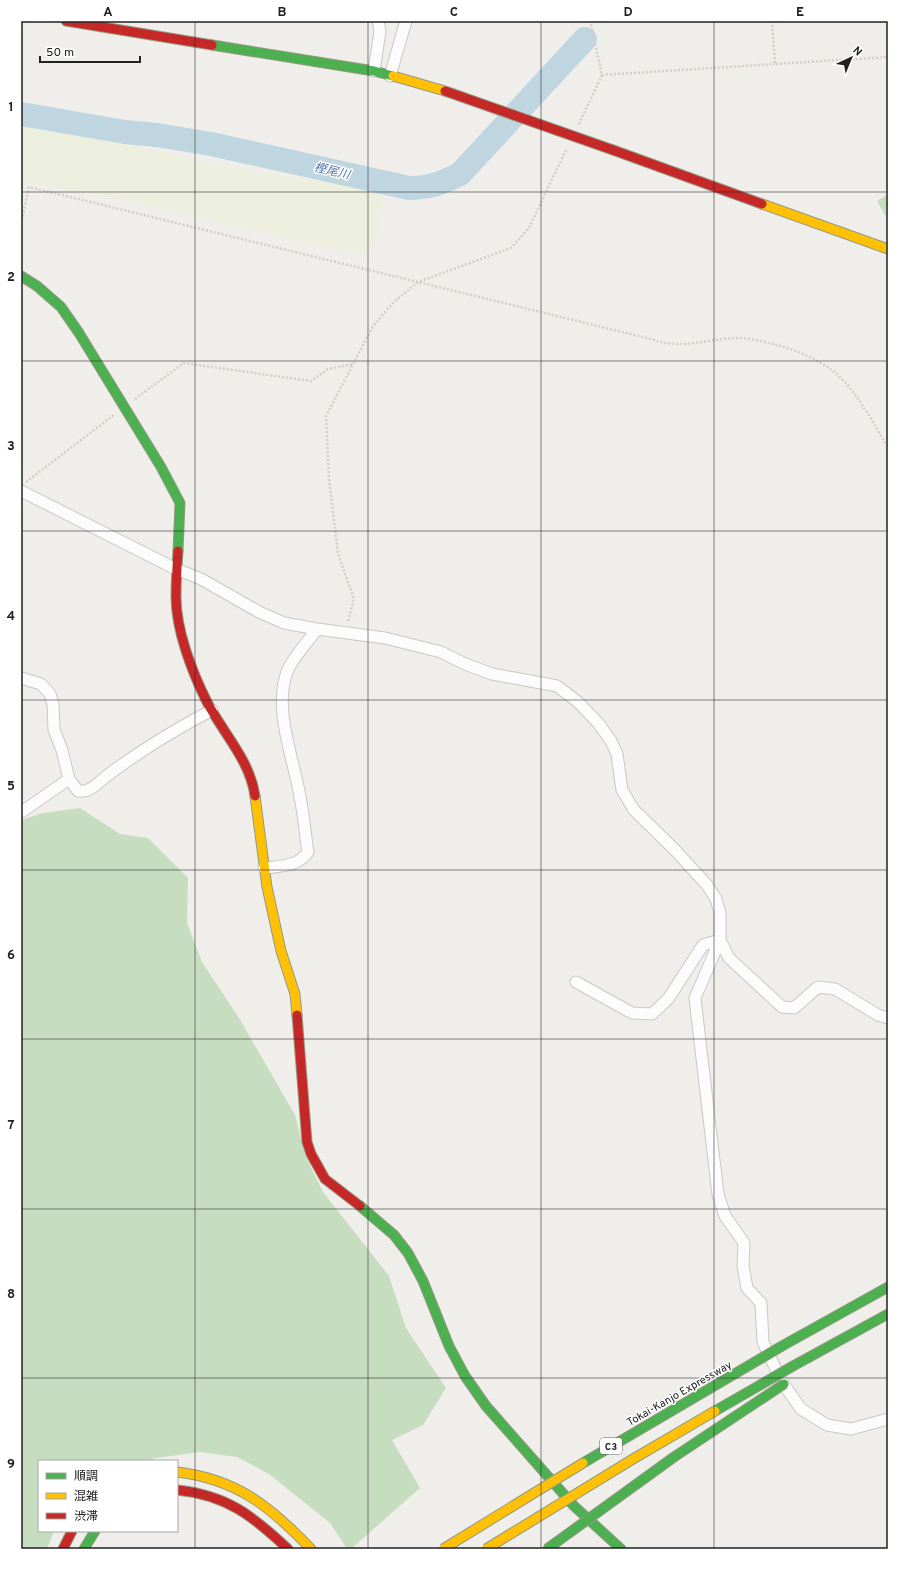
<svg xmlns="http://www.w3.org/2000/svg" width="909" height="1570" viewBox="0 0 909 1570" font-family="Overpass,'Noto Sans JP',sans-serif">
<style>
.farmland{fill:#ecefde}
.forest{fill:#c7ddc0}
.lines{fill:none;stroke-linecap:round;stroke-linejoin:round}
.river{stroke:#bfd6e1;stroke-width:24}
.street-casing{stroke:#c8c8c6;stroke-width:13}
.fast-casing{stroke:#959982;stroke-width:11}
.slow-casing{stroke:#959982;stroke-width:11}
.jam-casing{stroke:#959982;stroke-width:11}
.path{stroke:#d7ccc8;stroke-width:2.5;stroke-dasharray:2 2;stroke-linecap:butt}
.street{stroke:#fdfcfc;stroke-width:11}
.fast{stroke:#4caf50;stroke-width:9}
.slow{stroke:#ffc107;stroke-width:9}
.jam{stroke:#c62828;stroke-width:9}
.fast-bridge-casing{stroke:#959982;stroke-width:11;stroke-linecap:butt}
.slow-bridge-casing{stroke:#959982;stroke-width:11;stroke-linecap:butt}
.jam-bridge-casing{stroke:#959982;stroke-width:11;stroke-linecap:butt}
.fast-bridge{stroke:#4caf50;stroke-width:9}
.slow-bridge{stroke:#ffc107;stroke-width:9}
.jam-bridge{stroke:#c62828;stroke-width:9}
.grid{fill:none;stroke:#212121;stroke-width:1;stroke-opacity:0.55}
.labels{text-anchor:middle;stroke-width:3;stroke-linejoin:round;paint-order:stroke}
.shield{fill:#fff;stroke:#646464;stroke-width:1}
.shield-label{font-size:10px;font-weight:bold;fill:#212121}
.street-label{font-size:11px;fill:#212121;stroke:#fff}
.water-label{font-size:12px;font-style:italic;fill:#4f75b0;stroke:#fff}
.neatline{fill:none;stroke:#212121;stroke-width:1.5}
.grid-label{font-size:13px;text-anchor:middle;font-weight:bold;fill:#212121}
</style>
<rect width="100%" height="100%" fill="#efeeea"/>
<path class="farmland" d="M21,122L102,138L220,166L383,191L374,250L365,254L269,234L134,202L21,181Z"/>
<path class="forest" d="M888,194V220L877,201Z
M80,808L120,834L148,838L188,878L187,923L202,962L239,1018L295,1115L306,1157L323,1192L389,1276L406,1328L446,1388L423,1425L392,1440L420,1488L351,1549H347L330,1523L269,1474L237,1457L200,1452L156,1458L146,1461H39V1531H54L47,1549H21V820L43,813Z"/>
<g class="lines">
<path class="river" d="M21,114L125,132L157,135L211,144L409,188C430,188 442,183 460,174L585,39"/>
<defs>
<path id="street" d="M374,71L380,31L378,21
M390,76L406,21
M21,491L176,569L201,579L259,612L284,623L317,629L385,638L441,652L465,664L492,674L557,686L578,702L599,724L611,741L617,754L622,790L634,810L674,849L707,885L716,899L720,913V940L695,998L697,1016L718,1194L725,1216L744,1243L743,1266L747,1288L761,1303L763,1342L782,1382L801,1409L827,1425L851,1429L888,1419
M21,678L41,684L50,694L53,704L54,730L62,750L69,779L78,791C91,793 98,782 108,775C141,750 176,729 212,710
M21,809L23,811L69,779
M264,868C280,866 298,867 308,852C305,834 304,815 300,797C294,759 273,710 287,672C292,658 308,642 317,629
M720,940L729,958L782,1007L794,1008L818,987L835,989L878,1015L888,1018
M576,982L632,1013L652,1014L668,999L703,945L720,940"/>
<path id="fast" d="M212,45L374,71L393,76
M21,276L37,286L61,307L79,333L161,467L180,503L178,551
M360,1206L394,1235L408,1253L423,1281L449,1346L465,1376L486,1406L574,1506L621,1549
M782,1346L888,1287
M793,1366L888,1314
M84,1549L95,1531"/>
<path id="slow" d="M393,76L445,91
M762,204L888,249
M255,796L267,887L281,951L295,994L297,1015
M177,1472C237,1479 271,1507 311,1549"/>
<path id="jam" d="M66,21L212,45
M613,150L762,204
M178,551C177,566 176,581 176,597C176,630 192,672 207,702C223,733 250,760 255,796
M297,1015L307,1142L311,1154L325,1179L360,1206
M177,1490C227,1495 253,1516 288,1549
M63,1549L72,1531"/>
</defs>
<use href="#street" class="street-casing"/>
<use href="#fast" class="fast-casing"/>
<use href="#slow" class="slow-casing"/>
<use href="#jam" class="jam-casing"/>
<path class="path" d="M772,21L775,64L888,57
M602,75L775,64
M579,124L602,75L590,21
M21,224L29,187L651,339C684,351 706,338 738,338C751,338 765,342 777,345C796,350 817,359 833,371C845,380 856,395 864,408C873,420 879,434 888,447
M135,399L184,363L311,381L328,369L353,364
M26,482L115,414
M348,621L354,599L338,554L329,479L326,416L373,326L393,303L418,282L511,248L529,228L567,148"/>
<use href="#street" class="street"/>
<use href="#fast" class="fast"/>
<use href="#slow" class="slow"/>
<use href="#jam" class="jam"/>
<defs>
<path id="fast-bridge" d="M715,1411L793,1366
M583,1463L782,1346
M547,1549L674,1457L784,1384"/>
<path id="slow-bridge" d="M443,1549L583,1463
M486,1549L633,1459L715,1411"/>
<path id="jam-bridge" d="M445,91L613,150"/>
</defs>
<use href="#fast-bridge" class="fast-bridge-casing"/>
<use href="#slow-bridge" class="slow-bridge-casing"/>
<use href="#jam-bridge" class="jam-bridge-casing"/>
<use href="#fast-bridge" class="fast-bridge"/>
<use href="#slow-bridge" class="slow-bridge"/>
<use href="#jam-bridge" class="jam-bridge"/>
</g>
<path class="grid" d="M195,21V1549M368,21V1549M541,21V1549M714,21V1549M21,192H888M21,361H888M21,531H888M21,700H888M21,870H888M21,1039H888M21,1209H888M21,1378H888"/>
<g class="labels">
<rect class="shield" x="600" y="1438" width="22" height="16" rx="3"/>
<g class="shield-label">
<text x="611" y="1450">C3</text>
</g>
<g class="street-label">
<text transform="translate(679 1393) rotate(-30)" y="4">Tokai-Kanjo Expressway</text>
</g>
<g class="water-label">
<text transform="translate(332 171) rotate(13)" y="4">樫尾川</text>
</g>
</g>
<rect width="909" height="1570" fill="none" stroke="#ffffff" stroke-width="44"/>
<rect x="38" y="1460" width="140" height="72" fill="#ffffff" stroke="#a6a6a6"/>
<rect x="46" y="1473" width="20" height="6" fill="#4caf50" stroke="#a6a6a6"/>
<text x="74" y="1480" font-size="12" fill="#212121">順調</text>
<rect x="46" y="1493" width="20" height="6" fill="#ffc107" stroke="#a6a6a6"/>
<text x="74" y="1500" font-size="12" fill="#212121">混雑</text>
<rect x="46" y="1513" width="20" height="6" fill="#c62828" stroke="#a6a6a6"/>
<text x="74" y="1520" font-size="12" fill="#212121">渋滞</text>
<g transform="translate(851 58) rotate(44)" stroke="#ffffff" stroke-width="3" paint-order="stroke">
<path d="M0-3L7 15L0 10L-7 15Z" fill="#212121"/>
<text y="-6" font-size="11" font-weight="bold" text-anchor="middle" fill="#212121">N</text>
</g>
<path d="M40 56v6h100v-6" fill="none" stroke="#212121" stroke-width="2"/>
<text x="46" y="56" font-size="12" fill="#212121" stroke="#ffffff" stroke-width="3" paint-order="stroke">50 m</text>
<rect x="22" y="22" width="865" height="1526" class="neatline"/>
<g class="grid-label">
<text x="108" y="16">A</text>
<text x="282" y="16">B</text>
<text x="454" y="16">C</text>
<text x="628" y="16">D</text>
<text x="800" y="16">E</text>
<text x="11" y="111">1</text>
<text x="11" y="281">2</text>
<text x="11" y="450">3</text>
<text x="11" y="620">4</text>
<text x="11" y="790">5</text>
<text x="11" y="959">6</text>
<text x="11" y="1129">7</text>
<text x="11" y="1298">8</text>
<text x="11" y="1468">9</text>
</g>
</svg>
